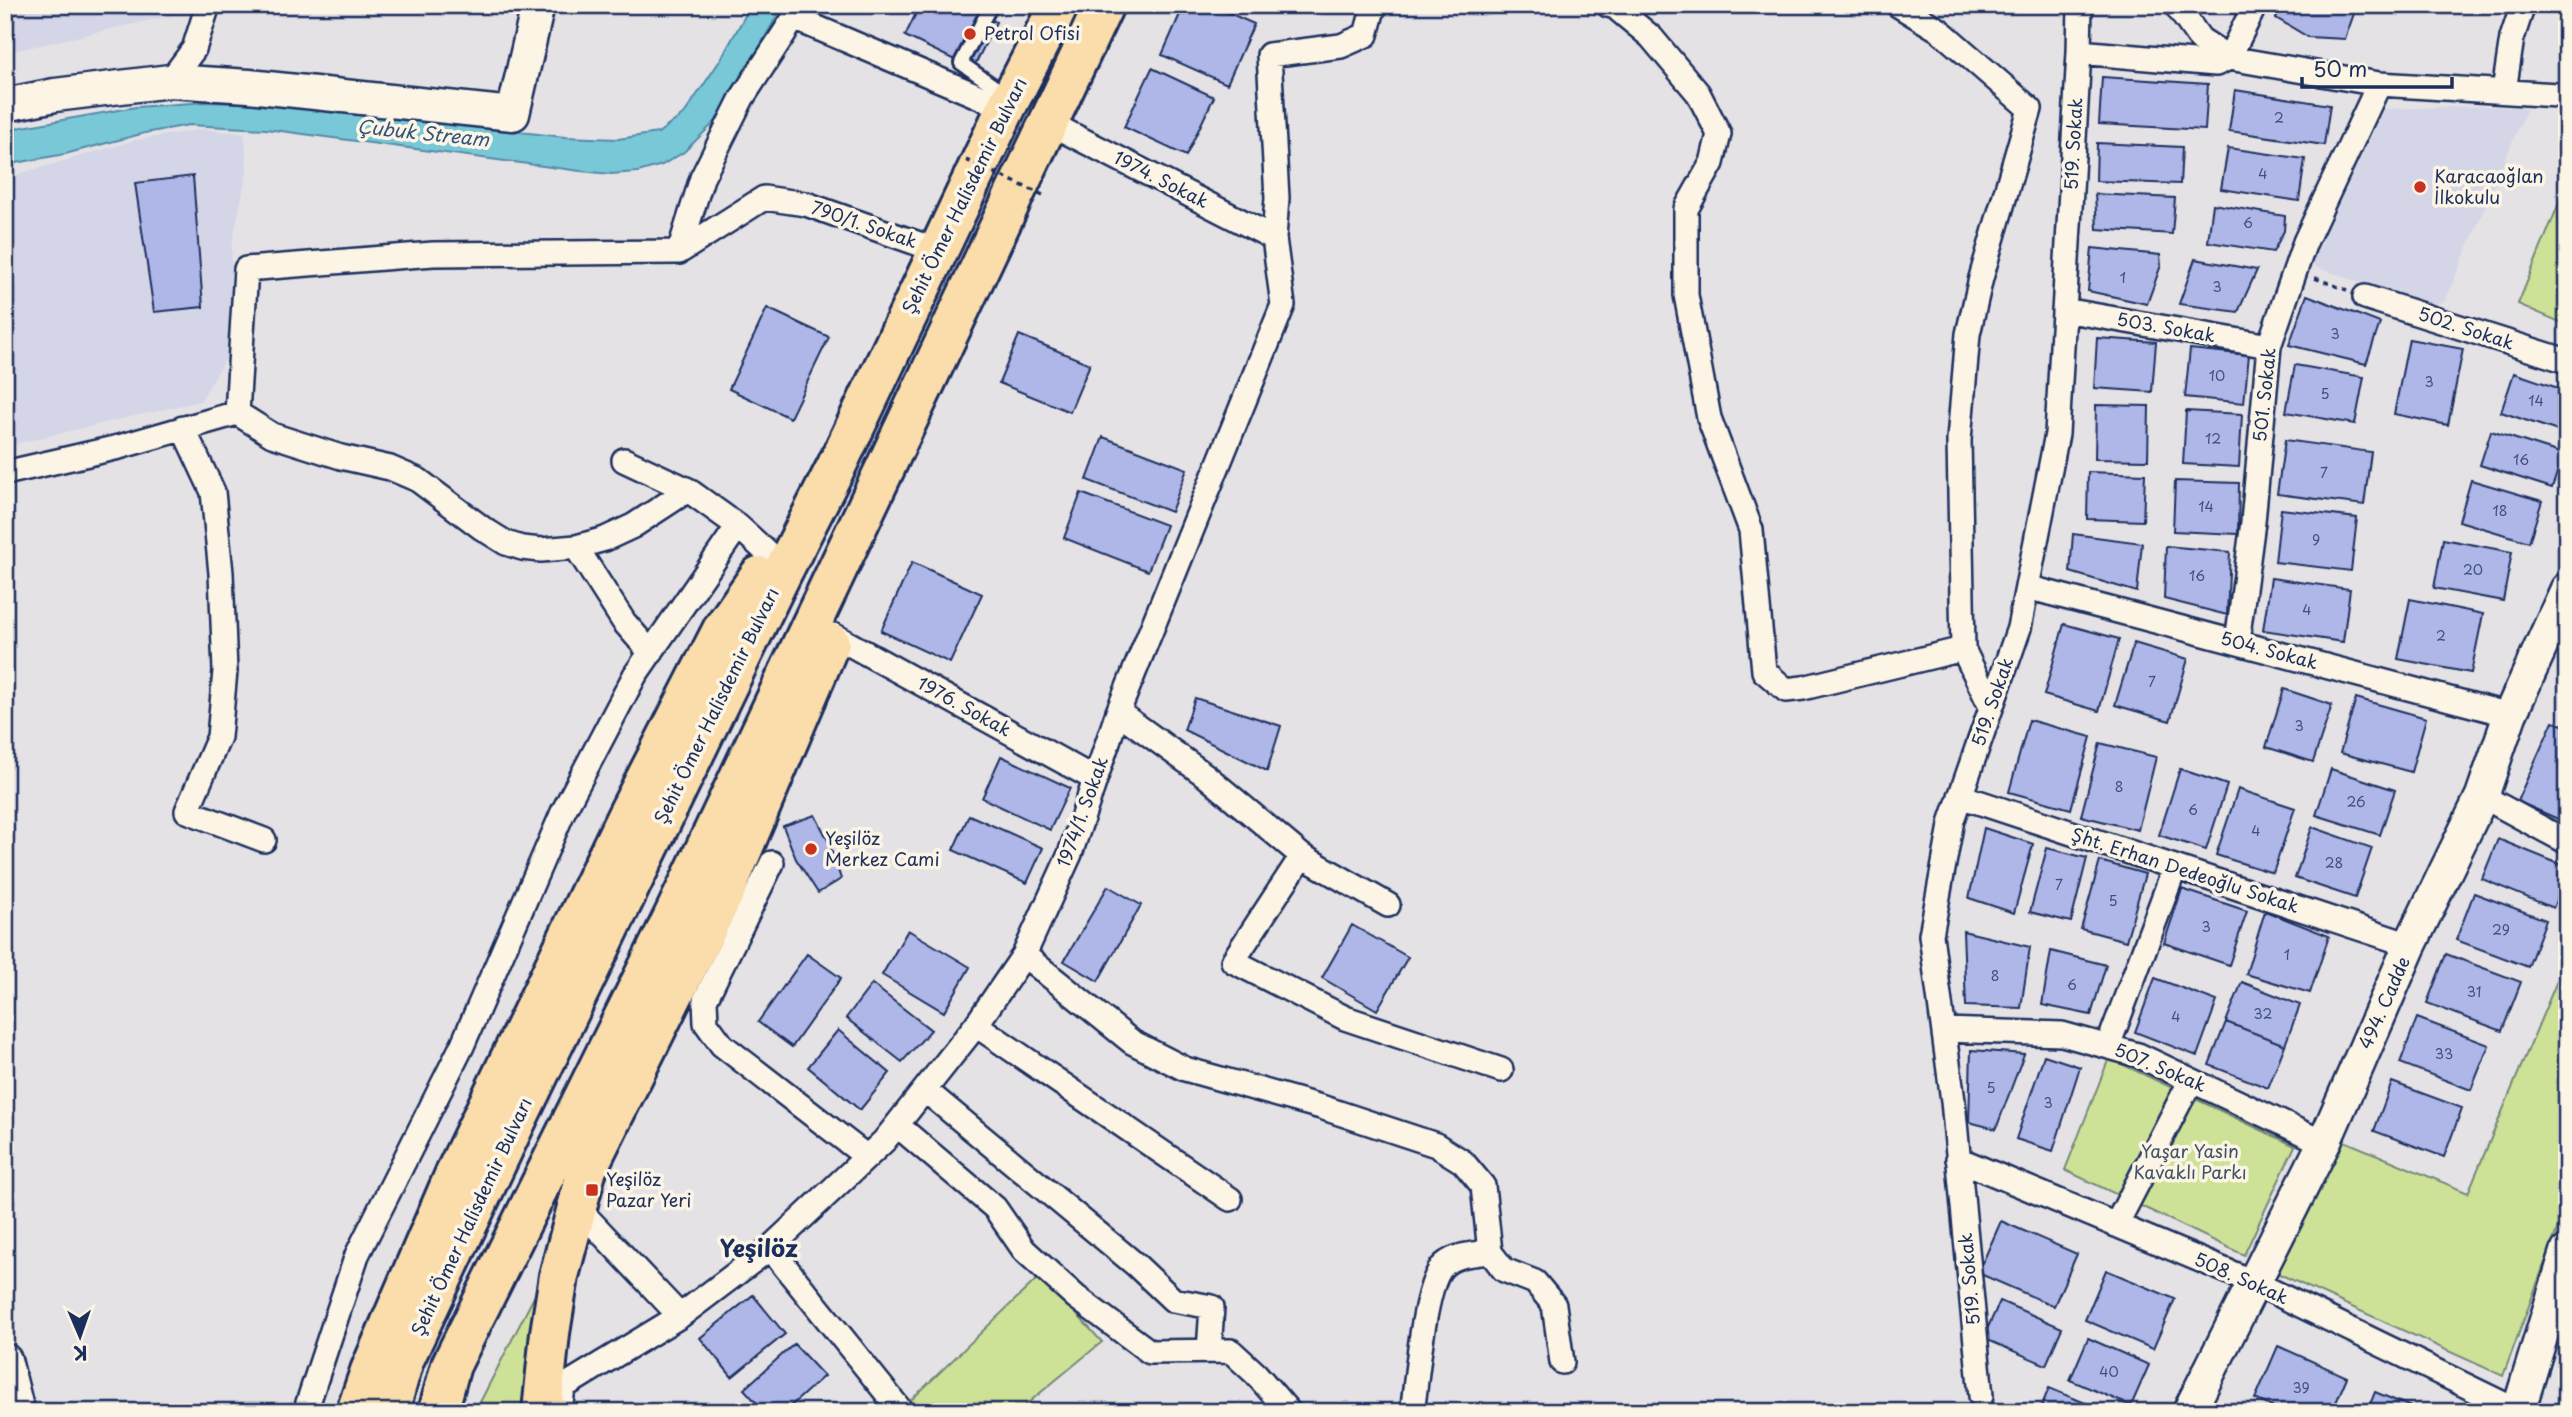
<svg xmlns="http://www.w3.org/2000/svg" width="2572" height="1417" viewBox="0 0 2572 1417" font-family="'Playpen Sans',sans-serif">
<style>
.built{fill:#d4d5e6}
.green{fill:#cde297;stroke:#74887a;stroke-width:2}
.water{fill:#79c8d7;stroke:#538ba7;stroke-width:2}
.building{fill:#aeb7e7;stroke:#1b2f5e;stroke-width:2}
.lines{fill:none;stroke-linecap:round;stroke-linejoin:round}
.lane-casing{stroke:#1b2f5e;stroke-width:18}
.street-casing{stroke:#1b2f5e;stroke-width:28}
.secondary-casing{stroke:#1b2f5e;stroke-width:37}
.highway-casing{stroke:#1b2f5e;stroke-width:44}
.path{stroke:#1b2f5e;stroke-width:3.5;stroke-dasharray:5 5;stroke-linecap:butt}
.lane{stroke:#fcf5e5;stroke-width:12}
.street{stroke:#fcf5e5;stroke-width:23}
.secondary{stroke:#fcf5e5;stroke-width:32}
.highway{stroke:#fbddab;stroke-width:38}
.path-bridge{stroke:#1b2f5e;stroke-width:3.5;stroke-dasharray:5 5;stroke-linecap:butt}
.poi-dot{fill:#c8321e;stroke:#fcf5e5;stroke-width:2.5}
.labels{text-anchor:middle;stroke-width:7;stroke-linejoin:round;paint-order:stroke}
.number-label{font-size:14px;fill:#405180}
.poi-label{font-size:18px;fill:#1b2f5e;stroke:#fcf5e5;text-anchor:start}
.street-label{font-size:18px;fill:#1b2f5e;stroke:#fcf5e5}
.park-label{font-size:18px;fill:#3f5369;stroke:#fcf5e5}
.water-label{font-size:19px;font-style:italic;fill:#32557c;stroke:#fcf5e5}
.district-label{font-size:24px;font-weight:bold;fill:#1b2f5e;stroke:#fcf5e5}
</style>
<rect width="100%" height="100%" fill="#e5e2e6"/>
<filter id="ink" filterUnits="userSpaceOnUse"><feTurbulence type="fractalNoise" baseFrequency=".0143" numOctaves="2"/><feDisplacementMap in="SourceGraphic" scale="14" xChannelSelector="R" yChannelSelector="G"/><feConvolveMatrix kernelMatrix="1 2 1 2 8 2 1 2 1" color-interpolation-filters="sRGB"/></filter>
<g filter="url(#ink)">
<path class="built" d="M5,5H193L191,11L5,53Z
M2488,106L2527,108L2445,301L2429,306L2310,265L2384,109Z
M204,129L245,134L247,171L232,245L228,355L200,401L5,446V178L136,140Z"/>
<path class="green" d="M2564,191L2567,192V325L2518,304Z
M2567,957V1203L2503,1376L2277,1273L2342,1140L2468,1193Z
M2109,1058L2295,1146L2244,1255L2065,1170Z
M1041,1275L1102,1342L1017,1412H919L910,1401Z
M540,1285L526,1412H475Z"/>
<path class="water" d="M751,5H783L721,116L684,152L662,165L638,172L611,174L580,171L266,129L189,125L145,133L65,154L5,165V130L136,107L205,102L267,104L565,137L618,139L658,133L684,114L721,59Z"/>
<path class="building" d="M920,5H962L996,22L973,69L905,36Z
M1184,5H1211L1254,24L1227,84L1162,55Z
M2281,5H2357L2345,39L2308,37L2276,18Z
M1152,68L1214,97L1186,156L1124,127Z
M2102,77L2208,84L2205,130L2099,124Z
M2235,90L2330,105L2324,145L2229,131Z
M2097,143L2182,147L2180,184L2096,181Z
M2228,148L2305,159L2299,201L2221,189Z
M193,176L203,307L154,312L135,183Z
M2095,194L2175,198L2172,234L2097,229Z
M2213,204L2285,216L2284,231L2273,252L2208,242Z
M2092,248L2160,255L2161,265L2147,304L2088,291Z
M2195,259L2257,270L2238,312L2179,304Z
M2307,295L2380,323L2366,364L2289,345Z
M767,308L829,337L790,418L729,389Z
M1019,335L1090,364L1070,412L999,383Z
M2097,338L2156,342L2152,392L2094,388Z
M2409,339L2463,349L2448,425L2394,414Z
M2190,349L2249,355L2244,403L2185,397Z
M2295,365L2364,377L2355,424L2286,412Z
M2514,373L2567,391V434L2501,412Z
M2096,405L2149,406L2148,460L2095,459Z
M2186,411L2242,414L2239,467L2183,464Z
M2491,431L2563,454L2552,488L2480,465Z
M1103,437L1187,469L1171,512L1087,480Z
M2285,440L2371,452L2364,505L2277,494Z
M2088,472L2145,474L2143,521L2087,519Z
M2471,480L2542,501L2529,542L2459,521Z
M2175,481L2239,483L2238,534L2173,531Z
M1081,493L1166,525L1148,571L1064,538Z
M2281,509L2357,518L2351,571L2275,562Z
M2073,534L2142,543L2137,592L2070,572Z
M2443,539L2512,552L2503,601L2434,588Z
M2166,546L2230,552L2227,615L2164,599Z
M912,562L982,594L950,663L881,631Z
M2271,578L2350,589L2343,642L2263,630Z
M2410,599L2483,614L2471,673L2398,659Z
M2064,624L2119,639L2099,711L2044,695Z
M2134,643L2188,659L2170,721L2115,705Z
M2284,689L2332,705L2313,762L2266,747Z
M1195,698L1281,726L1267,771L1184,730Z
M2356,698L2426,718L2411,772L2340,753Z
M2029,720L2091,737L2071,809L2009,792Z
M2553,721L2567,727V823L2517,801Z
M2100,743L2156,757L2138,830L2081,816Z
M1001,756L1070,788L1050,830L982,798Z
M2180,769L2227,785L2206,850L2159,835Z
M2331,769L2395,790L2380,835L2316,815Z
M2238,789L2295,808L2273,873L2216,855Z
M815,815L828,840L841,879L818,893L796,859L783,826Z
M969,815L1043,848L1027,883L953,850Z
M2312,827L2372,848L2355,898L2295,878Z
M1984,828L2033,844L2014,913L1969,898Z
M2498,839L2567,867V875L2553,908L2482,879Z
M2047,848L2087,858L2071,922L2030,912Z
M2100,861L2145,874L2126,941L2081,929Z
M1108,886L1141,905L1098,981L1064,961Z
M2182,889L2247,911L2229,965L2164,943Z
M2474,893L2546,920L2528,967L2456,940Z
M2265,911L2329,936L2310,993L2246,974Z
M1352,925L1408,957L1377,1010L1322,978Z
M908,930L970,967L944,1012L882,975Z
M1963,931L2030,947L2021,1008L1966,1006Z
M2051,951L2106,965L2091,1015L2042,1005Z
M807,954L841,978L792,1047L758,1022Z
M2446,954L2521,982L2502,1031L2427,1003Z
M2155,978L2217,1001L2197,1056L2135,1032Z
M2242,982L2300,1005L2285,1045L2226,1022Z
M872,984L931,1030L902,1062L846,1018Z
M2417,1018L2489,1045L2471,1090L2400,1063Z
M2226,1022L2285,1045L2268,1088L2209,1065Z
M838,1030L890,1073L860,1110L808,1067Z
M1971,1050L2024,1054L1996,1129L1969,1122Z
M2044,1055L2080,1067L2053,1151L2016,1139Z
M2392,1082L2462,1108L2444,1157L2374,1131Z
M2001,1221L2077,1254L2054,1306L1978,1273Z
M2106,1270L2175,1299L2153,1349L2085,1320Z
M753,1295L785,1334L732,1377L700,1338Z
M2000,1301L2062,1328L2046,1365L1983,1338Z
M2088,1338L2149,1365L2131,1406L2070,1380Z
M794,1344L824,1376L784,1412H765L744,1389Z
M2278,1346L2347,1377L2332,1412H2283L2255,1399Z
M2049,1388L2107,1412H2039Z
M2375,1392L2423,1412H2367Z"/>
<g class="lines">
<defs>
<path id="lane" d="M991,5L961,63L1008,96"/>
<path id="street" d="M1608,5L1615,7L1651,37L1698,93L1719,134L1712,163L1686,209V295L1709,418L1751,530L1764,671L1786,690L1803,688L1963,649
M1898,5L1939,30L2030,109L1981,278L1968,334L1959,440L1963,649L1991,707
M2176,5L2200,39L2229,58L2379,84L2558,95L2567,99
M2079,52L2216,64L2229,58L2255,5
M170,81L194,49L208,5
M2504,91L2512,38L2523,5
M1049,123L1274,238
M679,252L702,178L742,98L794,18L1006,108
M679,252L764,198L806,204L939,251
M2365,297L2567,361
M2064,310L2269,346
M237,413L246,269L433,254L679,252
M183,428L213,492L221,573L225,671L219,737L187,811L264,840
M624,460L688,490L738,526L772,557
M5,473L119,447L237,413L272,435L341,457L390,468L418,480L482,528L506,543L522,548L541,550L576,547L605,539L633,526L688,490
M576,547L624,622L651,653
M2027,587L2510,715
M833,635L1095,779
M2237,642L2253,522L2269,346L2305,242L2379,84
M1118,712L1205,775L1302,856L1388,905
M1960,796L2410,945
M2482,796L2567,842
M1302,856L1233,961L1345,1018L1501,1070
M772,863L705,1000L706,1023L722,1045L867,1157
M1024,955L1132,1042L1185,1069L1321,1107L1436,1145L1463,1162L1483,1186L1490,1252L1504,1270L1535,1282L1554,1305L1562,1362
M976,1025L1230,1199
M1944,1030L2062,1034L2138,1055L2324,1143
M2108,1046L2175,867
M925,1090L1136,1265L1173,1300L1212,1307L1209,1351
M897,1125L995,1208L1024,1250L1076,1297L1150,1352L1231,1351L1256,1374L1289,1412
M1958,1159L2253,1282L2520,1412
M2116,1225L2191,1080
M770,1248L902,1412
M680,1316L770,1248L884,1141L976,1025L1024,955L1070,854L1118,712L1283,305L1274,238L1277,198L1269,55L1341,46L1366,35L1374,5
M1981,1396L1953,1101L1931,935L1952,820L2019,628L2057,434L2079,52L2080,5
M1413,1406C1417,1377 1424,1282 1444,1265C1457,1254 1474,1254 1490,1252
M305,1412L357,1255L462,1046L563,812L635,675L738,526
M560,1412L563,1387L680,1316L577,1207"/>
<path id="secondary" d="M5,105L55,95L170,81L249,86L513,114L538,5
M5,1360L18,1412
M2189,1412L2324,1143L2410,945L2482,796L2510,715L2567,589
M2518,1412L2567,1252"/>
<path id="highway" d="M356,1412L370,1371L456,1171L626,817L723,628L759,576
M389,1412L404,1360L515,1124L781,575L837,465L1006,108L1059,5
M438,1412L451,1365L673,917L1104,5
M542,1412L550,1333L559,1276L587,1169L726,889L830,643"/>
</defs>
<use href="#lane" class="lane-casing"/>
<use href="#street" class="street-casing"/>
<use href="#secondary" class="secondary-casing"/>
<use href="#highway" class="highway-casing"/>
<path class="path" d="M2315,278L2347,290"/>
<use href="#lane" class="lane"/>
<use href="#street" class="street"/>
<use href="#secondary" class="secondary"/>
<use href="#highway" class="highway"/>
<path class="path-bridge" d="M966,160L1043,195"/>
</g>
</g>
<g class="poi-dot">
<circle cx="970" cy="34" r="7"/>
<circle cx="2420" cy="187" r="7"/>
<circle cx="811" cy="849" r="7"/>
<rect x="585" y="1183" width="14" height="14" rx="3.5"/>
</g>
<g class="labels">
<g class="number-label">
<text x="2279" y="123">2</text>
<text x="2263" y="179">4</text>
<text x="2248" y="228">6</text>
<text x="2123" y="283">1</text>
<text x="2217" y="292">3</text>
<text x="2335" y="339">3</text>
<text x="2217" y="381">10</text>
<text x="2429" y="387">3</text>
<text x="2325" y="399">5</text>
<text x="2536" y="406">14</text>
<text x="2213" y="444">12</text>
<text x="2521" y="465">16</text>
<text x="2324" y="478">7</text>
<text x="2206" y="512">14</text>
<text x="2500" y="516">18</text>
<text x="2316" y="545">9</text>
<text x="2473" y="575">20</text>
<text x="2197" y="581">16</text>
<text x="2307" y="615">4</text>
<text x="2441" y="641">2</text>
<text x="2152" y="687">7</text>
<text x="2299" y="731">3</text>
<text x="2119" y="792">8</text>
<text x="2356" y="807">26</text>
<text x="2193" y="815">6</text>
<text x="2256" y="836">4</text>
<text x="2334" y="868">28</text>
<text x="2059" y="890">7</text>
<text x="2113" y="906">5</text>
<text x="2206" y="932">3</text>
<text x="2501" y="935">29</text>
<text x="2287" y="960">1</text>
<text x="1995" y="981">8</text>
<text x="2072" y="990">6</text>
<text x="2474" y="997">31</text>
<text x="2263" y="1019">32</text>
<text x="2176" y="1022">4</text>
<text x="2444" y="1059">33</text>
<text x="1991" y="1093">5</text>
<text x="2048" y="1108">3</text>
<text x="2109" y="1377">40</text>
<text x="2301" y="1393">39</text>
</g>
<g class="poi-label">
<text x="984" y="40">Petrol Ofisi</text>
<text x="2434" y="183">Karacaoğlan<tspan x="2434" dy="21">İlkokulu</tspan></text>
<text x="825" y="845">Yeşilöz<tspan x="825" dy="21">Merkez Cami</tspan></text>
<text x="606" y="1186">Yeşilöz<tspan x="606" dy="21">Pazar Yeri</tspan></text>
</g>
<g class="street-label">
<text transform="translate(2074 144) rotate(-87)" y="6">519. Sokak</text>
<text transform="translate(1161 180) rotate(27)" y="6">1974. Sokak</text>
<text transform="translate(965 196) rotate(-64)" y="6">Şehit Ömer Halisdemir Bulvarı</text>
<text transform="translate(864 225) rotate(19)" y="6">790/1. Sokak</text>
<text transform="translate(2166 328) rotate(10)" y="6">503. Sokak</text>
<text transform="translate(2466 329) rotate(18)" y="6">502. Sokak</text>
<text transform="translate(2265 395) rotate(-84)" y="6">501. Sokak</text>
<text transform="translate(2269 651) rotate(15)" y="6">504. Sokak</text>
<text transform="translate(1993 702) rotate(-71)" y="6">519. Sokak</text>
<text transform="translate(717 706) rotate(-64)" y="6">Şehit Ömer Halisdemir Bulvarı</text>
<text transform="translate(964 707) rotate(29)" y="6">1976. Sokak</text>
<text transform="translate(1083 812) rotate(-70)" y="6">1974/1. Sokak</text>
<text transform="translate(2185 871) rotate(18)" y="6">Şht. Erhan Dedeoğlu Sokak</text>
<text transform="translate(2385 1003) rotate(-66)" y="6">494. Cadde</text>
<text transform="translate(2160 1068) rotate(23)" y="6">507. Sokak</text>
<text transform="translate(472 1217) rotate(-65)" y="6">Şehit Ömer Halisdemir Bulvarı</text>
<text transform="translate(1970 1279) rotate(-95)" y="6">519. Sokak</text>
<text transform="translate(2241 1279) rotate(24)" y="6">508. Sokak</text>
</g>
<g class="park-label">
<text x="2190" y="1158">Yaşar Yasin<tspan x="2190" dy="21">Kavaklı Parkı</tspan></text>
</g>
<g class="water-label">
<text transform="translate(423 133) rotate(6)" y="7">Çubuk Stream</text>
</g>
<g class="district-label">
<text x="759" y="1257">Yeşilöz</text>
</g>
</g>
<rect width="2572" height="1417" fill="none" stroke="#fcf5e5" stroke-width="28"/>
<rect x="14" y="14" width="2544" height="1389" fill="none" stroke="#1b2f5e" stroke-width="2.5" filter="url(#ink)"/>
<g transform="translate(80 1336) rotate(178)" stroke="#fcf5e5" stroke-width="5" paint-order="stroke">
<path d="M0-5L12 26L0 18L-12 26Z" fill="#1b2f5e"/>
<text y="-10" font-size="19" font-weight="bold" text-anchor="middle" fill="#1b2f5e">K</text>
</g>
<path d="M2302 77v10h150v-10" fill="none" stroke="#1b2f5e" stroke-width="3.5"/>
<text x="2313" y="77" font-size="21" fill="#1b2f5e" stroke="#fcf5e5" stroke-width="5" paint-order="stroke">50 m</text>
</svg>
